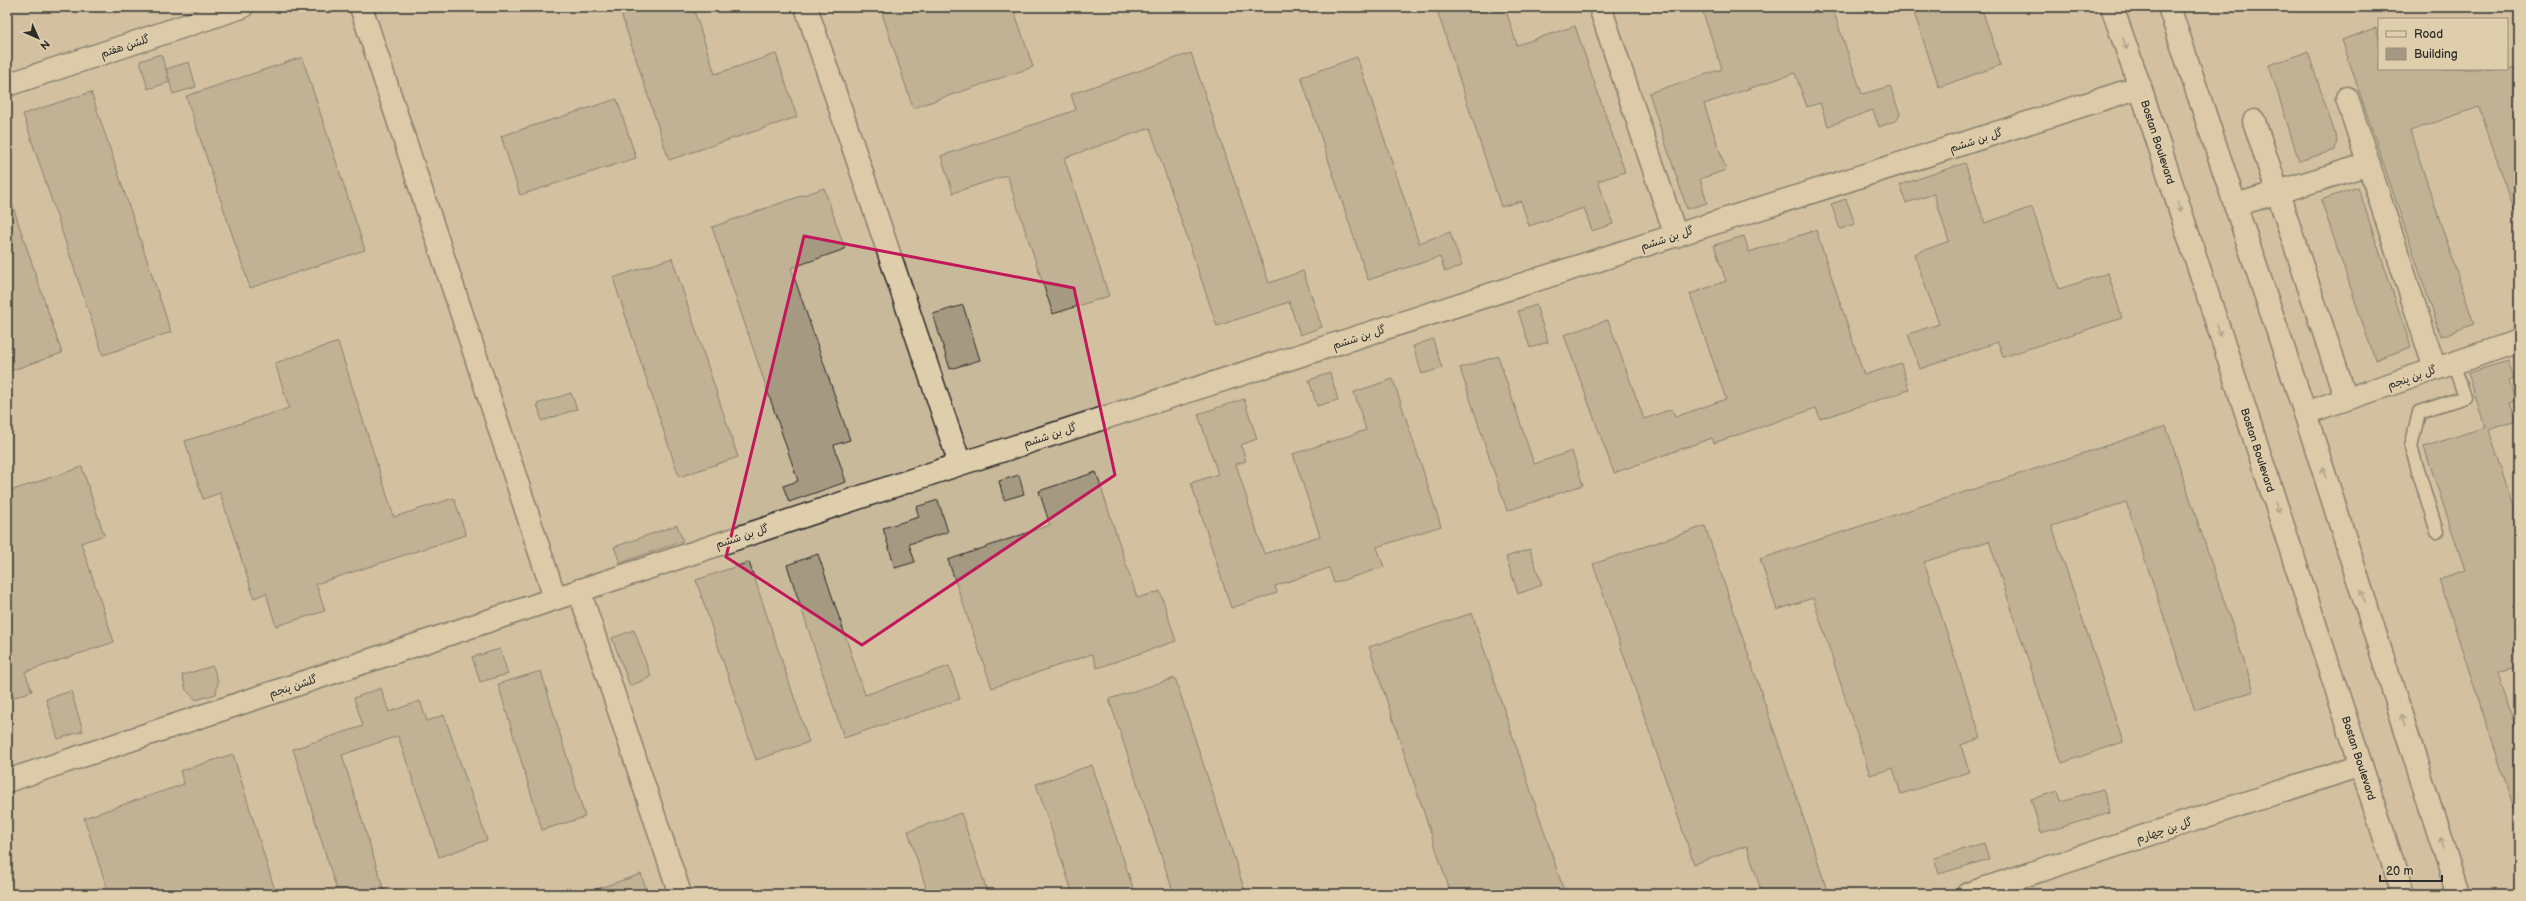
<svg xmlns="http://www.w3.org/2000/svg" width="2526" height="901" viewBox="0 0 2526 901" font-family="'Balsamiq Sans','Playpen Sans Arabic',sans-serif">
<style>
.built{fill:#c9b99b;fill-rule:evenodd}
.building{fill:#a59981;stroke:#2b2b2b}
.lines{fill:none;stroke-linecap:round;stroke-linejoin:round}
.lane-casing{stroke:#2b2b2b;stroke-width:15}
.street-casing{stroke:#2b2b2b;stroke-width:25}
.secondary-casing{stroke:#2b2b2b;stroke-width:25}
.lane{stroke:#dfceab;stroke-width:12}
.street{stroke:#dfceab;stroke-width:22}
.secondary{stroke:#dfceab;stroke-width:22}
.oneway{stroke:#857c6b}
.marked{fill:none;stroke:#c2185b;stroke-width:3;stroke-linejoin:round}
.labels{text-anchor:middle;stroke-width:4;stroke-linejoin:round;paint-order:stroke}
.street-label{font-size:11px;fill:#2b2b2b;stroke:#dfceab}
</style>
<rect width="100%" height="100%" fill="#d8c7a6"/>
<filter id="ink" filterUnits="userSpaceOnUse"><feTurbulence type="fractalNoise" baseFrequency=".025" numOctaves="2"/><feDisplacementMap in="SourceGraphic" scale="8" xChannelSelector="R" yChannelSelector="G"/><feConvolveMatrix kernelMatrix="1 2 1 2 8 2 1 2 1" color-interpolation-filters="sRGB"/></filter>
<g filter="url(#ink)">
<path class="built" d="M7,7H2519V894H7ZM2379,19H2507V69H2379Z"/>
<path class="building" d="M619,7H693L715,74L776,54L797,117L669,160Z
M880,7H1013L1033,67L913,108Z
M1436,7H1505L1517,45L1575,26L1625,172L1598,181L1613,224L1592,231L1584,208L1529,226L1521,201L1501,207Z
M1701,7H1832L1862,94L1890,86L1900,114L1897,120L1879,127L1873,110L1828,126L1820,103L1807,107L1795,73L1704,104L1726,170L1700,179L1707,203L1687,209L1649,93L1722,69Z
M1912,7H1981L2001,65L1939,87Z
M2376,28L2379,39V69H2519V214L2516,215L2479,107L2410,131L2474,324L2441,336L2342,40Z
M2308,52L2337,140L2335,150L2299,161L2269,65Z
M1191,53L1269,283L1303,271L1322,327L1300,335L1289,302L1217,326L1150,128L1064,158L1109,296L1053,314L1007,175L953,193L941,156L1076,110L1071,94Z
M161,54L170,82L148,89L140,61Z
M302,57L365,250L250,288L186,96Z
M1357,57L1419,243L1450,232L1462,266L1445,272L1440,257L1368,280L1301,77Z
M189,62L196,87L173,94L166,69Z
M91,92L171,332L103,355L23,114Z
M617,99L636,158L520,195L501,136Z
M1965,163L1985,223L2032,207L2059,289L2108,273L2122,318L2003,357L1998,342L1920,369L1908,334L1939,324L1914,254L1949,241L1934,194L1906,203L1900,185Z
M2358,187L2411,347L2375,360L2321,200Z
M824,188L845,249L791,268L850,440L834,445L846,482L789,502L783,486L798,481L712,227Z
M10,198L62,353L7,372V199Z
M1846,199L1855,224L1840,229L1831,204Z
M1816,230L1864,375L1901,363L1909,390L1820,419L1816,408L1714,443L1712,438L1614,473L1564,335L1608,320L1644,419L1672,409L1675,417L1726,399L1690,294L1726,281L1714,245L1744,236L1749,252Z
M672,258L738,457L679,477L613,278Z
M963,305L980,360L950,369L933,314Z
M1536,305L1548,342L1530,348L1518,311Z
M1433,339L1442,368L1422,374L1413,346Z
M338,342L394,517L454,498L466,535L316,584L325,611L276,626L266,593L254,598L220,493L203,499L185,441L289,408L275,363Z
M1498,356L1534,464L1572,451L1583,485L1507,511L1460,368Z
M2508,361L2514,378L2509,380L2515,400L2509,402L2516,421L2489,430L2519,521V666L2498,673L2519,740V813L2516,814L2439,579L2465,570L2424,447L2485,427L2468,373Z
M1330,373L1338,400L1317,406L1309,380Z
M1393,379L1441,526L1377,547L1384,567L1334,583L1329,568L1275,586L1277,593L1231,608L1191,483L1218,474L1198,414L1244,399L1257,439L1241,445L1246,461L1236,464L1264,554L1320,536L1293,454L1366,430L1354,392Z
M571,393L577,409L542,421L537,404Z
M2166,426L2254,691L2195,711L2126,502L2052,526L2123,742L2062,763L1989,541L1924,562L1981,738L1961,745L1969,772L1901,794L1893,768L1870,775L1813,598L1777,610L1760,559Z
M82,467L104,535L81,543L114,642L25,672L32,691L7,700V492Z
M1096,472L1137,598L1160,591L1176,641L1097,668L1092,654L992,688L948,560L1050,525L1039,491Z
M1019,475L1024,494L1004,500L999,481Z
M938,500L948,532L909,544L915,562L895,568L883,528L919,517L916,507Z
M677,525L683,541L620,563L614,547Z
M1705,526L1814,849L1828,894H1762L1747,846L1694,864L1593,564Z
M1530,549L1542,585L1518,594L1506,557Z
M818,554L865,695L949,666L960,699L844,738L787,565Z
M749,562L809,742L756,760L696,580Z
M1472,613L1565,894H1451L1369,647Z
M634,630L651,677L630,686L612,638Z
M500,649L508,674L480,682L472,657Z
M213,666L218,682L216,694L196,700L186,690L182,675Z
M541,671L585,817L542,830L498,684Z
M1175,678L1246,894H1174L1109,699Z
M381,688L389,712L420,701L427,721L444,715L487,840L439,857L398,736L342,755L385,894H338L293,749L363,726L354,698Z
M71,691L83,731L58,739L46,699Z
M233,754L276,894H109L84,818L184,784L180,771Z
M1092,765L1135,894H1073L1036,784Z
M2103,789L2110,813L2041,833L2031,799L2058,791L2061,801Z
M961,813L988,894H928L908,831Z
M1984,843L1989,859L1939,874L1934,858Z
M641,874L648,894H592L591,891Z"/>
<g class="lines">
<defs>
<path id="lane" d="M2437,532L2411,447L2419,412L2465,397L2453,363"/>
<path id="street" d="M361,7L555,598
M806,7L960,464
M1600,7L1676,236
M7,85L242,7
M2347,98L2435,369
M2254,121L2346,399
M2236,205L2369,164
M2305,413L2519,341
M579,590L680,894
M7,781L960,464L2140,87
M1968,894L2361,765"/>
<path id="secondary" d="M2112,7L2140,87L2403,894
M2169,7L2305,413L2458,894"/>
</defs>
<use href="#lane" class="lane-casing"/>
<use href="#street" class="street-casing"/>
<use href="#secondary" class="secondary-casing"/>
<use href="#lane" class="lane"/>
<use href="#street" class="street"/>
<use href="#secondary" class="secondary"/>
</g>
<defs><path id="oneway-shaft" d="M-6 0H5M1.5-3L5.5 0L1.5 3" fill="none" stroke-width="1.6" stroke-linecap="round" stroke-linejoin="round"/></defs>
<g class="oneway">
<use href="#oneway-shaft" transform="translate(2125 44) rotate(70)"/>
<use href="#oneway-shaft" transform="translate(2179 207) rotate(72)"/>
<use href="#oneway-shaft" transform="translate(2219 330) rotate(72)"/>
<use href="#oneway-shaft" transform="translate(2324 472) rotate(-108)"/>
<use href="#oneway-shaft" transform="translate(2277 507) rotate(72)"/>
<use href="#oneway-shaft" transform="translate(2363 596) rotate(-108)"/>
<use href="#oneway-shaft" transform="translate(2403 720) rotate(-108)"/>
<use href="#oneway-shaft" transform="translate(2442 843) rotate(-108)"/>
</g>
</g>
<path d="M0 0H2526V901H0ZM804,236L1074,288L1115,475L862,645L726,557Z" fill="#d8c7a6" fill-opacity=".55" fill-rule="evenodd"/>
<path class="marked" d="M804,236L1074,288L1115,475L862,645L726,557Z"/>
<g class="labels">
<g class="street-label">
<text transform="translate(125 46) rotate(-18)" y="4">گلشن هفتم</text>
<text transform="translate(1976 140) rotate(-18)" y="4">گل بن ششم</text>
<text transform="translate(2158 142) rotate(72)" y="4">Bostan Boulevard</text>
<text transform="translate(1667 238) rotate(-18)" y="4">گل بن ششم</text>
<text transform="translate(1359 337) rotate(-18)" y="4">گل بن ششم</text>
<text transform="translate(2412 377) rotate(-19)" y="4">گل بن پنجم</text>
<text transform="translate(1050 435) rotate(-18)" y="4">گل بن ششم</text>
<text transform="translate(2258 450) rotate(72)" y="4">Bostan Boulevard</text>
<text transform="translate(742 536) rotate(-18)" y="4">گل بن ششم</text>
<text transform="translate(293 686) rotate(-18)" y="4">گلشن پنجم</text>
<text transform="translate(2359 758) rotate(72)" y="4">Bostan Boulevard</text>
<text transform="translate(2164 830) rotate(-18)" y="4">گل بن چهارم</text>
</g>
</g>
<rect width="2526" height="901" fill="none" stroke="#dfceab" stroke-width="24"/>
<rect x="12" y="12" width="2502" height="877" fill="none" stroke="#2b2b2b" stroke-width="1.5" filter="url(#ink)"/>
<rect x="2378" y="18" width="130" height="52" fill="#dfceab" stroke="#978d78"/>
<rect x="2386" y="31" width="20" height="6" fill="#dfceab" stroke="#978d78"/>
<text x="2414" y="38" font-size="12" fill="#2b2b2b">Road</text>
<rect x="2386" y="48" width="20" height="12" fill="#a59981" stroke="#978d78"/>
<text x="2414" y="58" font-size="12" fill="#2b2b2b">Building</text>
<g transform="translate(38 38) rotate(135)" stroke="#dfceab" stroke-width="3" paint-order="stroke">
<path d="M0-3L7 15L0 10L-7 15Z" fill="#2b2b2b"/>
<text y="-6" font-size="11" font-weight="bold" text-anchor="middle" fill="#2b2b2b">N</text>
</g>
<path d="M2380 875v6h62v-6" fill="none" stroke="#2b2b2b" stroke-width="2"/>
<text x="2386" y="875" font-size="12" fill="#2b2b2b" stroke="#dfceab" stroke-width="3" paint-order="stroke">20 m</text>
</svg>
